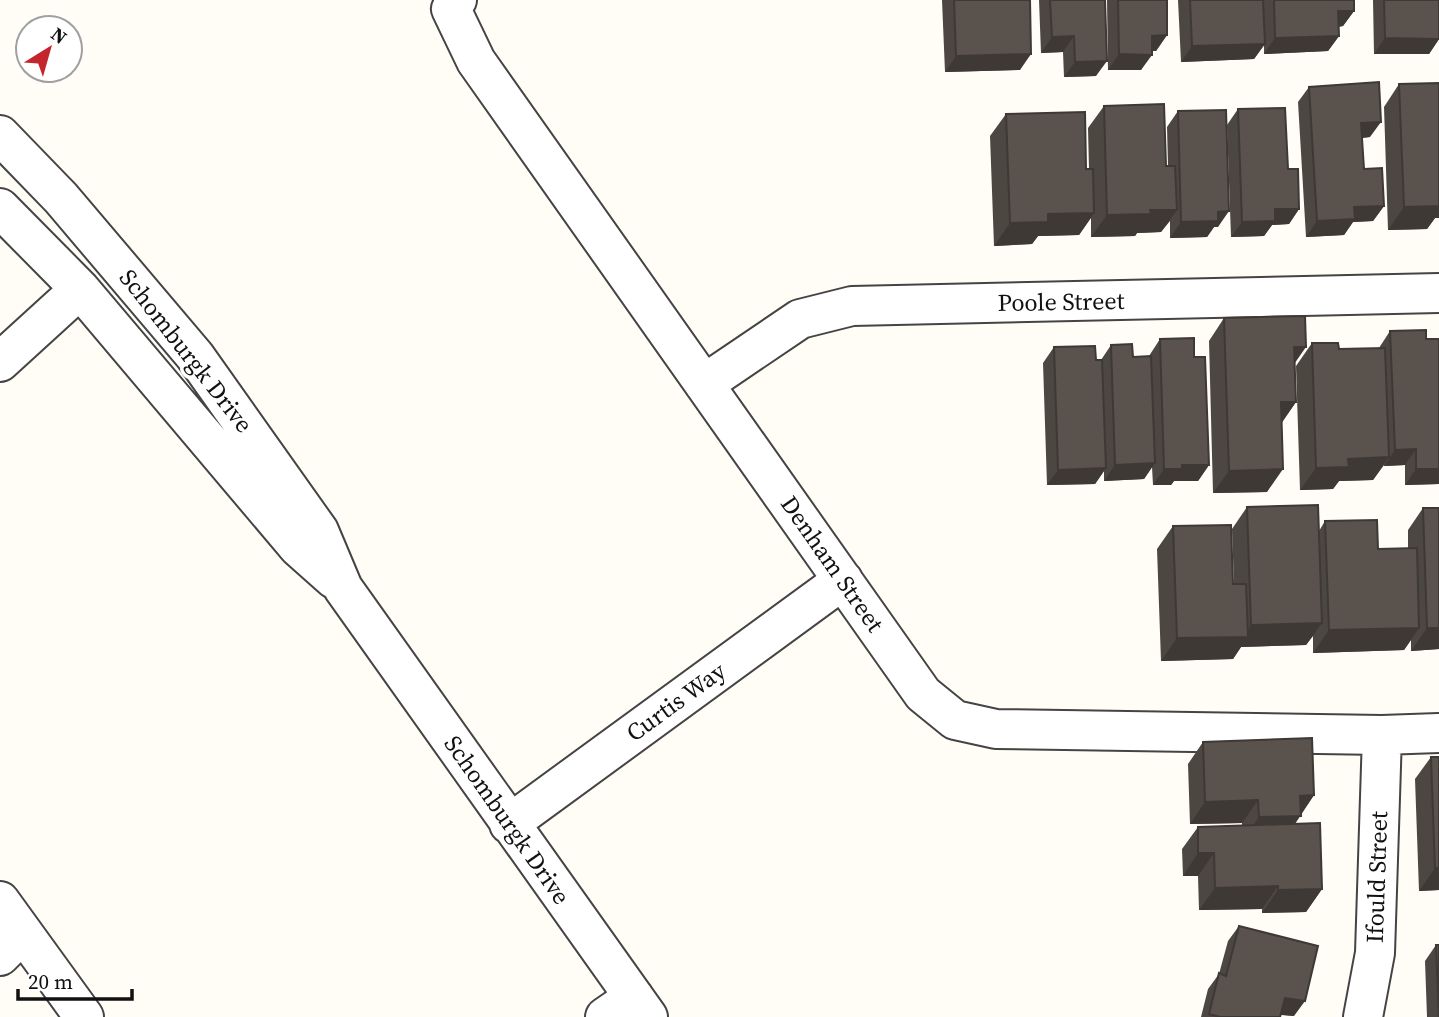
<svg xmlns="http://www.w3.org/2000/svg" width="1439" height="1017" viewBox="0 0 1439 1017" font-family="'Source Serif 4',serif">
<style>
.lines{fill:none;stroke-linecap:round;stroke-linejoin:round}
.minor-casing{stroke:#444;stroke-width:42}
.minor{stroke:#fff;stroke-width:38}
.wall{fill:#4d4742}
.shaded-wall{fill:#3f3936}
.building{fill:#5a524d;stroke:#3f3936;stroke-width:2}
.labels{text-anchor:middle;stroke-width:7;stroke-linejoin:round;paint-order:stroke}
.street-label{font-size:24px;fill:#111;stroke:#fff}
</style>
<rect width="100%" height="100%" fill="#fffdf5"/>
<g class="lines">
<defs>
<path id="minor" d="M457,0L451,9L476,61L923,694L955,720L996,729L1382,735L1439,733
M0,135L61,198L195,356L319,531L343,588L648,1017
M0,208L80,289L298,547L334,579
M0,362L80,289
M704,384L800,319L852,306L1439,293
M509,824L843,580
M0,901L84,1017
M0,956L23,933
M605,1017L634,997
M1363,1017L1375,953L1382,735"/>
</defs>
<use href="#minor" class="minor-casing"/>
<use href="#minor" class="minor"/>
</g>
<path class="wall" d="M942,0H1030L1020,70L945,72Z
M1039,0H1105L1096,76L1064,77L1063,52L1041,53Z
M1107,0H1167V35L1156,51H1152L1141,70H1108Z
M1178,0H1354V11L1343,26L1339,27V36L1328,51L1264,54V45L1254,59L1181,62Z
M1373,0H1439V39L1429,54H1374Z
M1399,84L1435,218L1427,229L1388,230L1384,107Z
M1309,87L1370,137L1362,138L1364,169L1384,206L1373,221L1353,222L1344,235L1306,237L1298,102Z
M1104,106L1166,166H1168L1167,127L1178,111L1218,227H1214L1207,237L1170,238V221L1161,232L1137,233L1135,236L1091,237V218L1079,235L1038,236L1032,244L994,246L990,136L1006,114L1086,169H1089L1088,128Z
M1238,109L1288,169L1299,209L1289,224L1272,225L1264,236L1231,237L1227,125Z
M1224,318L1295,362L1296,402L1281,423L1267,492L1213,493L1209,341Z
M1390,331L1426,339H1439V484L1405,485V465L1384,466V465L1373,480L1339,481L1333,489L1300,490L1296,366L1312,343L1339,349L1379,348Z
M1160,339L1194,357L1209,465L1198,481H1174L1171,485H1153L1152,467L1144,479L1104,481V471L1095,484L1047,485L1043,363L1054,347L1096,360H1101L1111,345L1133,357L1149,356Z
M1247,507L1319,531L1325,521L1378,549H1408V530L1423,508L1439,649L1411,651V640L1404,650L1313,653V636L1306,645L1241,647L1233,659L1161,661L1157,549L1173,526L1234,584L1232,529Z
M1203,742L1314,795L1295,824L1322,889L1306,912L1262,913V909L1199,910L1198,876H1183L1182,849L1198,827L1242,825V823L1190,824L1188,764Z
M1431,757L1439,890L1419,891L1415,779Z
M1239,926L1294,1016L1281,1015L1280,1017H1201L1208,989L1219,974L1228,941Z
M1436,945L1439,1017H1427L1425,961Z"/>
<path class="shaded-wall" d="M1338,11H1354L1343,26L1327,27Z
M1167,35L1156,51H1141L1152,36Z
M1074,36L1063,52L1041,53L1052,37Z
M1339,36L1328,51L1264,54L1275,38Z
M1385,38L1439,39L1429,54H1374Z
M1265,44L1254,59L1181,62L1192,46Z
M1031,54L1020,70L945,72L956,56Z
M1119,54L1152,55L1141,70H1108Z
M1107,61L1096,76L1064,77L1075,62Z
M1381,122L1370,137L1350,139L1361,123Z
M1439,202V218H1435L1427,229L1388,230L1404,207Z
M1384,206L1373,221L1353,222L1344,235L1306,237L1317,221L1354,207Z
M1275,209H1299L1289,224L1272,225L1264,236L1231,237L1242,222Z
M1150,210H1177L1161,232L1137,233L1135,236L1091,237L1107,215Z
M1229,211L1218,227H1214L1207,237L1170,238L1181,222L1218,212Z
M1094,213L1079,235L1038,236L1032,244L994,246L1010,223L1048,214Z
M1294,347H1306L1290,370Z
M1281,402H1296L1281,424Z
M1416,449L1405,465L1384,466L1395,450Z
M1389,457L1373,480L1339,481L1333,489L1300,490L1316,468L1348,459Z
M1155,463L1144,479L1104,481L1115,465Z
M1182,465H1209L1198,481H1174L1171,485H1153L1164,469Z
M1106,468L1095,484L1047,485L1058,470Z
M1283,469L1267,492L1213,493L1229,471Z
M1416,469H1439V484L1405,485Z
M1322,623L1306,645L1241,647L1233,659L1161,661L1177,638L1243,637L1251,625Z
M1419,628L1404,650L1313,653L1329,630Z
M1427,628H1439V649L1411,651Z
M1314,795L1285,838L1243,840L1259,817L1300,796Z
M1258,800L1242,823L1190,824L1205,802Z
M1198,853H1214L1198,876H1183Z
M1435,868H1439V890L1419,891Z
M1278,886L1262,909L1199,910L1215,888Z
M1322,889L1306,912L1262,913L1278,890Z
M1285,998L1305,1001L1294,1016L1274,1014Z"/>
<path class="building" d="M954,0H1030L1031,54L956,56Z
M1050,0H1105L1107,61L1075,62L1074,36L1052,37Z
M1118,0H1167V35L1152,36V55L1119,54Z
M1190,0H1263L1265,44L1192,46Z
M1274,0H1354V11H1338L1339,36L1275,38Z
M1384,0H1439V39L1385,38Z
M1379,82L1381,122L1361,123L1364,169L1382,168L1384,206L1354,207L1355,219L1317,221L1309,87Z
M1439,83V206L1404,207L1399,84Z
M1164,104L1166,166H1175L1177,210H1150L1151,214L1107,215L1104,106Z
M1285,108L1288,169H1298L1299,209H1275V221L1242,222L1238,109Z
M1226,110L1229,211L1218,212V221L1181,222L1178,111Z
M1085,112L1086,169H1093L1094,213L1048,214V222L1010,223L1006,114Z
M1305,316L1306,347H1294L1296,402H1281L1283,469L1229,471L1224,318Z
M1426,330V339H1439V469H1416V449L1395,450L1390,331Z
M1194,338V357H1205L1209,465H1182V469H1164L1160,339Z
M1312,343H1338L1339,349L1385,348L1389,457L1348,459L1349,467L1316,468Z
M1132,344L1133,357L1151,356L1155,463L1115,465L1111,345Z
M1095,346L1096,360H1102L1106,468L1058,470L1054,347Z
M1318,505L1322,623L1251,625L1247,507Z
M1423,508H1439V628H1427Z
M1377,520L1378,549L1417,548L1419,628L1329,630L1325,521Z
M1231,525L1233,584H1246L1248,637L1177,638L1173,526Z
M1312,738L1314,795L1300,796L1301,816L1259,817L1258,800L1205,802L1203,742Z
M1431,757H1439V868H1435Z
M1320,823L1322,889L1278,890V886L1215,888L1214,853H1198V827Z
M1239,926L1318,946L1305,1001L1285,998L1280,1017H1220L1209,1014L1219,973L1226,976Z
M1436,945H1439V1017Z"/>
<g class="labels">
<g class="street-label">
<text transform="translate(1061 302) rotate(-1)" y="8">Poole Street</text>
<text transform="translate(186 351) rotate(52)" y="8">Schomburgk Drive</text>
<text transform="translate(832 564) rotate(55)" y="8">Denham Street</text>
<text transform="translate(676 702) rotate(-36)" y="8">Curtis Way</text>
<text transform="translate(507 820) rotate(55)" y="8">Schomburgk Drive</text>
<text transform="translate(1377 877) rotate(-88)" y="8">Ifould Street</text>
</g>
</g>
<g transform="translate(49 49) rotate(37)"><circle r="33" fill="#ffffff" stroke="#a0a0a0" stroke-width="2"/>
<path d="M0-5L12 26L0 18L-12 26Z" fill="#c4262e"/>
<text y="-10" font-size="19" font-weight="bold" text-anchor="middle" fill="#111111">N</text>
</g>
<path d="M18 989v10h114v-10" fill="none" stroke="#111111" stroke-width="3.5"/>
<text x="28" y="989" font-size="21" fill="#111111" stroke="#ffffff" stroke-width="5" paint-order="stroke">20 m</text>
</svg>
